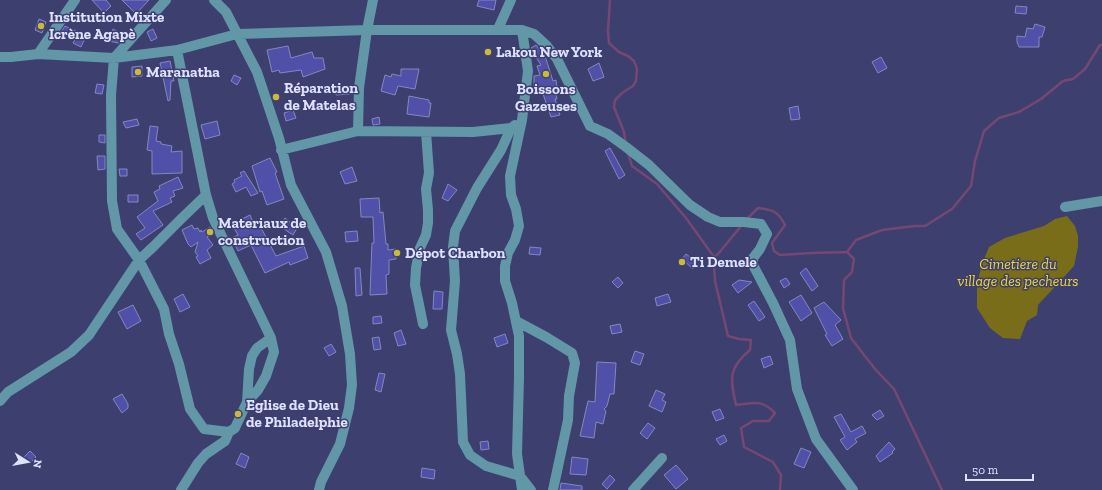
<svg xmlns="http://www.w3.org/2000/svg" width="1102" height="490" viewBox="0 0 1102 490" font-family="'Zilla Slab',serif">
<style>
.green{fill:#7a6d1a}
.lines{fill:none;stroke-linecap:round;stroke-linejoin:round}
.stream{stroke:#754874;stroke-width:2.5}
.building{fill:#5050a8;stroke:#8388be}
.minor{stroke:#6297a8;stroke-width:10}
.poi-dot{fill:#cdb938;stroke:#3d3f6f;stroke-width:1.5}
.labels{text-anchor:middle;stroke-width:3;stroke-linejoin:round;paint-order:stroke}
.poi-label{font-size:15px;font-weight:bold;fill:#dee2ff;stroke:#3d3f6f;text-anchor:start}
.park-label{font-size:15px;font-style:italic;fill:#f0d736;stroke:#3d3f6f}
</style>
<rect width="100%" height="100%" fill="#3d3f6f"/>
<path class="green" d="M1067,216L1075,226L1078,236V247L1074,266L1038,305L1037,315L1027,321L1020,339L1003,338L990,328L977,308V284L982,264L989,247L1005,238L1044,226L1055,219Z"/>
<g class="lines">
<path class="stream" d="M610,0L608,31L609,43L619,52L628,56L634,61L637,69L636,81L633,86L622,93L615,100L614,107L624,132L626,144
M628,153L632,166L657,184L686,218L714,257L718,254L742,225
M746,220L758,208C773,210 778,211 785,225L772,243L774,251L780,255L811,253L847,252L854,259L852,272L844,280L843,308L851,338L875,369L894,389L942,490
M847,252L856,240L882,230L915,226H925L952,209L971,186L975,161L984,131L999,118L1019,112L1041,99L1063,81L1073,79L1085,69L1100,45H1102
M714,257V266L715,281L728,336L739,339L751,340L750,350C728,368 730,379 736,405C754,403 761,399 775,413L769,421H753L741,428L744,447L773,462L781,475L780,490"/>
</g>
<path class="building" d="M92,0H106L111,6L104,13Z
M122,0H149L136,14Z
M479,0H496L494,10L477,6Z
M1016,6L1027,7L1026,14L1015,13Z
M39,19L46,22L42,33L35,30Z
M1035,24L1045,27L1042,37H1039V47H1019L1017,42V36L1025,37L1027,28L1033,29Z
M65,26L76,31L73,37L61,32Z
M113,29L124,35L119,43L108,41Z
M153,29L157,38L151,41L147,32Z
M78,34L85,38L81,47L73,43Z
M536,45L546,59L553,81L556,80L557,87H554L557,99H555L560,115L551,117L543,94H534V76L540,75L537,66L541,65L532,51L531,48Z
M288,46L291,58L312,52L314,58H323L325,69L303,77L301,70L280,73L279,70L272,72L267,50Z
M881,57L887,68L878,73L872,62Z
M170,61L174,81H171L170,100L168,101L160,63Z
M599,63L604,77L593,81L588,69Z
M142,66V76L132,77V67Z
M401,69H419L415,89L398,86L395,95L381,91L385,75L391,77L392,74L401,76Z
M234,75L241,78L237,85L231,81Z
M97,84L104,85L102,94L95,93Z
M349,86L350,94L336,95V87Z
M409,96L429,100V103H431L429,117L407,114Z
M798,106L800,119L791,120L789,108Z
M293,110L296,118L286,121L284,113Z
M379,117L380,124L373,125L372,119Z
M137,119L139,125L126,128L123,122Z
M217,121L220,135L205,139L201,125Z
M150,126L158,127L156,141L161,142V144L172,146L171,152L182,151V173L152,174V151L147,150Z
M99,135H105V143L99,142Z
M610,148L625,175L619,179L605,151Z
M97,156H105V169L98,170Z
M270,158L277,172L275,173L284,199L267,205L262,191L260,192L252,166Z
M352,167L357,181L345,184L340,172Z
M119,169H127V176H120Z
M244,171L258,193L251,196L246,187L236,192L232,184L235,182L234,180L242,176L240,173Z
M178,177L183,188L173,191L175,196L170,198L172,202L153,211L163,225L141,240L136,234L145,228L137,217L158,201L154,192L160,189L159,186Z
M448,184L457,190L448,201L442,198Z
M128,195H138V202H128Z
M379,198L380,213L383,212L386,244H388V250L396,249V259L389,260V274L386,275L387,294L370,295L372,243H374L373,217H361L360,199Z
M250,215L255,226L259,224L276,256L304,246L308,258L290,265L289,262L265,273L251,245L238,251L232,238L238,235L232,224Z
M285,218L297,228L293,235L284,229L285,228L280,224Z
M192,225L194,229L198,228L200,232L201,230L202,232L210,227L213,234L207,237L213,245L207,250L211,258L200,264L196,257L198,256L195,252L198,242L191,247L188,244L182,230Z
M357,231L358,241L346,242L345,232Z
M530,247L541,248L540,255L529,254Z
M686,254L694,260L693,262V269L682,259Z
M355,268H360L362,295L356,296Z
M806,268L818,286L812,291L800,273Z
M618,277L623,283L618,288L612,282Z
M786,278L790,284L784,288L780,281Z
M739,280L752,282L738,293L732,285Z
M434,291L443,292L442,309H433Z
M183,294L190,307L180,312L174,299Z
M668,294L671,302L657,306L655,298Z
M801,295L812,313L801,321L789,302Z
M754,301L765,317L759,321L748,305Z
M824,302L841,320L835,325L843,339L832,346L825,335L827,334L814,308Z
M133,305L141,321L127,329L118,312Z
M381,316L382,323L373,324V317Z
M620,324L622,332L612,334L610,326Z
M401,330L406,344L398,346L394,333Z
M505,334L508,343L497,347L494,338Z
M379,337L381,349L374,350L372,338Z
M331,344L336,352L329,356L324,348Z
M635,351L644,354L640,365L631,362Z
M770,356L773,364L764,368L761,359Z
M597,362L616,363L614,394H610L607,406L604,409L606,411L603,424L596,422L594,438L580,436L588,401L595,402Z
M379,373L385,374L381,392L375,390Z
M656,390L665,394L662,400L666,402L662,412L649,406Z
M122,394L128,404V408L122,413L113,399Z
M720,409L724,418L716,421L712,412Z
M880,410L884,416L877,420L872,415Z
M841,414L851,432L862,426L866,433L855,439L857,442L847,450L840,440L845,437L834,417Z
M648,423L655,428L647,439L640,433Z
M724,435L727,441L720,445L716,439Z
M488,441L489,449L481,450L480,442Z
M889,442L895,449L892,452L893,453L880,462L876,456Z
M801,448L811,452L804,468L794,464Z
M30,451L36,457L29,464L23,458Z
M241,453L249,457L245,468L236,464Z
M572,457L588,459L586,475L570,474Z
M676,465L688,479L676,489L664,475Z
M422,468L435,470L434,479L421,477Z
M610,475L615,480L607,489L602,484Z
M561,483L582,486V490H560Z"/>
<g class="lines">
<path class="minor" d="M166,0L114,58L111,95L112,201L117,229L139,260L164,309L169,334L179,364L190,409L204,429L229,432
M214,0L226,12L257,72L279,138L291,185L326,252L342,306L350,354L352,385L349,408L340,444L321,482L319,490
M498,29L511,0
M522,30L534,34L547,46L557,59L590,126L608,134L626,147L649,165L690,205L708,217L720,222H744L761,224L767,234L760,249L753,258V265L773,303L790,340L797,389L816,439L853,490
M177,50L206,195L213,218L271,338L274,352L266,376L258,390L247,402
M38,54L75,0
M0,57H11L38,54L114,58L177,50L237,34L367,30H522L528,71L522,120L510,176L511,195L516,209L519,226L515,240L508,253L505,266V281L512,303L519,336V378L517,454L522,490
M511,128L501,150L477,188L455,231L453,247L455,281L451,330L457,354L460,374L463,442L470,455L486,466L520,476L531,490
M358,131L359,88L367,30L373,0
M281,150L358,131L473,132L511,128L515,125
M1065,207L1102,201
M516,321L546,337L572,353L575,363L569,396L568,420L553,490
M423,324L415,285L416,268L420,248L426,235L428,223V210L426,189L429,173L426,132
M0,401L8,392L71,352L89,335L139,260L153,247L182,218L206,195
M181,490L198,463L206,454L225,441L229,432L235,428L247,402L249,369L252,356L257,348L271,338
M633,490L662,458"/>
</g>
<g class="poi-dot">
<circle cx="41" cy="26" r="4"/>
<circle cx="488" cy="52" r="4"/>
<circle cx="138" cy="72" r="4"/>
<circle cx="546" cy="74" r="4"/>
<circle cx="276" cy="97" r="4"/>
<circle cx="210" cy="232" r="4"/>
<circle cx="397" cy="253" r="4"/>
<circle cx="682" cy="262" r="4"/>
<circle cx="238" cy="414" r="4"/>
</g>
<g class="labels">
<g class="poi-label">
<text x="49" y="22">Institution Mixte<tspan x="49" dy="17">Icrène Agapè</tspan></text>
<text x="496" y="57">Lakou New York</text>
<text x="146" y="77">Maranatha</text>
<text x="284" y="93">Réparation<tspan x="284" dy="17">de Matelas</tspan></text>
<text x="546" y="94" text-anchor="middle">Boissons<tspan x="546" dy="17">Gazeuses</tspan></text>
<text x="218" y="228">Materiaux de<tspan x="218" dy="17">construction</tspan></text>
<text x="405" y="258">Dépot Charbon</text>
<text x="690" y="267">Ti Demele</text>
<text x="246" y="410">Eglise de Dieu<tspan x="246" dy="17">de Philadelphie</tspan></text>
</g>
<g class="park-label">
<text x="1018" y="269">Cimetiere du<tspan x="1018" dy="17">village des pecheurs</tspan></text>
</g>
</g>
<g transform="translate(28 462) rotate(101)" stroke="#3d3f6f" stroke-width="3" paint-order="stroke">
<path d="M0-3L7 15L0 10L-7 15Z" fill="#dee2ff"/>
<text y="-6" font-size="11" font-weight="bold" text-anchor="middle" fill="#dee2ff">N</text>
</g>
<path d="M966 474v6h67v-6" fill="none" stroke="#dee2ff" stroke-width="2"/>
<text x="972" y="474" font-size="12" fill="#dee2ff" stroke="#3d3f6f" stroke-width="3" paint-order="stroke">50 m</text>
</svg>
